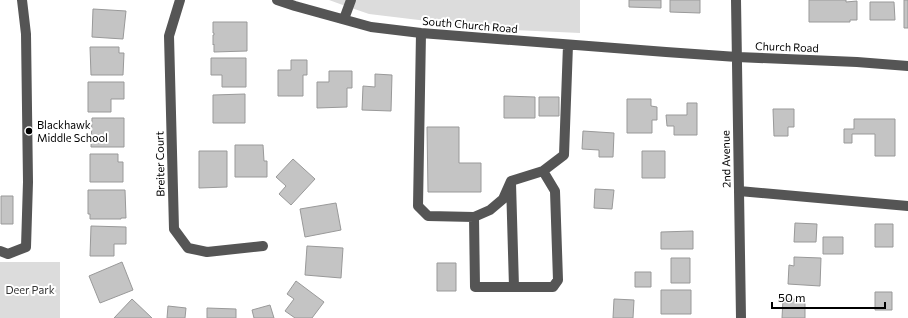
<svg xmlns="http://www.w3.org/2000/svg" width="908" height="318" viewBox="0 0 908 318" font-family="Commissioner,sans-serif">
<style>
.park{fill:#dcdcdc}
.building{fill:#c4c4c4;stroke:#999}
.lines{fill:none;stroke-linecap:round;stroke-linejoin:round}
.minor{stroke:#555;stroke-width:10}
.poi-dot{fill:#000;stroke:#fff;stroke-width:1.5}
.labels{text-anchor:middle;stroke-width:4;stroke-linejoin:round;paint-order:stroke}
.street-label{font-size:11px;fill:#000;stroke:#fff}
.poi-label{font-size:11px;fill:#000;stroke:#fff;text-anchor:start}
.park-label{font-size:11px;fill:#333;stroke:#fff}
</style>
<rect width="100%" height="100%" fill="#fff"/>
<path class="park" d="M329,0H580V33L494,29L369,14L340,4Z
M0,262H60V318H0Z"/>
<path class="building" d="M629,0H661V8L629,7Z
M670,0H700V13L670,12Z
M809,0H846V2L857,1V20H850V22H809Z
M904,0H908V28H904Z
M870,2H894L895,20H870Z
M93,9L126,11L123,39L92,37Z
M213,22H247V51L214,52V44L213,45V35H214V33H213Z
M90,47H119V53H124L123,75H91Z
M211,58H246V87H222V75H211Z
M291,60H307V75H303V96H278V70H291Z
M329,71H352V88H347V107L317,108V82H329Z
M375,74L392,75L391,111L362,110L363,86L375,87Z
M88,82H124V99H111V112H88Z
M245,94V123H213V95Z
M504,96L535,97V118H504Z
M539,97H559V116H539Z
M627,99H651V106L657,107V120H652V133H627Z
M687,103H697V135H674V126H667L666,115H687Z
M773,109H794V127H788V136H774Z
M92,118H124V147H91Z
M854,119H895V156H875V134H852V143H844V129H854Z
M427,127H459V163H481V192H428Z
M583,131L614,133L613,157H599V150L582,149Z
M235,145H263L264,161H267V177H235Z
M199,151H227V187L199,188Z
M642,151H665V178H642Z
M90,154H118V162H123V182H90Z
M293,159L315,179L291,205L279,194L286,186L276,177Z
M595,189L614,190L612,209L594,208Z
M88,190H125L126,218H121V219H90V214H88Z
M1,196H13V224H1Z
M336,203L341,230L305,237L300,209Z
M795,223L817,224L816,242H794Z
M875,224H893V247H875Z
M91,226L126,227V244H114V256H90Z
M693,231V249H661V232Z
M823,237H843V254H823Z
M307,246L343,248L341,278L305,275Z
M794,257L821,258L820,286L788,284L789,265L794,266Z
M671,258H690V283H671Z
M122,262L133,290L100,303L89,276Z
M437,263H456V291H437Z
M635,272H651V287H635Z
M296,281L324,302L312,318H295L285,311L294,299L287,294Z
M661,290H691V314H661Z
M875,292H892V310H875Z
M132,299L152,318H114Z
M614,299L634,300L633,318H613Z
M783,299H805V318H782Z
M270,305L274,318H254L252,310Z
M168,306L186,308L185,318H167Z
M207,308L236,309V318H207Z"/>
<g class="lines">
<path class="minor" d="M180,0L169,36L174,229L188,248L207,252L263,246
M277,0L295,6L371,27L421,33L666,52L737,57L857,62L908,66
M736,0L741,318
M344,19L351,0
M421,33L418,206L428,216L474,217L490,210L503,199L511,181L543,171L564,155L568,45
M511,183L514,287H553L558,280L555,191L543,171
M739,191L908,206
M474,217L475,287H514
M0,251L8,254L26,247L28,182L26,34L22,0"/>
</g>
<circle class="poi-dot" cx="29" cy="131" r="4"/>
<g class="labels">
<g class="street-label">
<text transform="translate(470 25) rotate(5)" y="4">South Church Road</text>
<text transform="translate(787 47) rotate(2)" y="4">Church Road</text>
<text transform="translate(726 159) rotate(-91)" y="4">2nd Avenue</text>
<text transform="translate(160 164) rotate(-91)" y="4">Breiter Court</text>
</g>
<g class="poi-label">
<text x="37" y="129">Blackhawk<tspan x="37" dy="13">Middle School</tspan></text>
</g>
<g class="park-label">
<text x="30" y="294">Deer Park</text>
</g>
</g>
<path d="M772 302v6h113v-6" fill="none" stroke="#000000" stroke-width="2"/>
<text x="778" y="302" font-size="12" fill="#000000" stroke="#ffffff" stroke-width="3" paint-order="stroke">50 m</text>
</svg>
